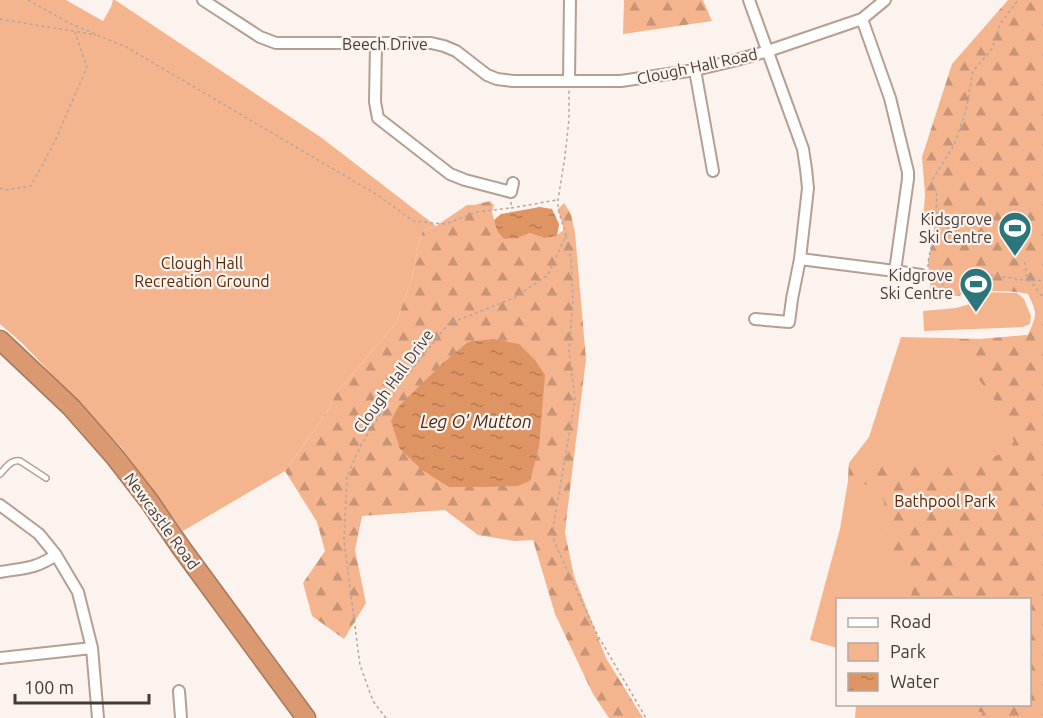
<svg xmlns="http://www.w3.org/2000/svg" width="1043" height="718" viewBox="0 0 1043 718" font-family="Ubuntu,sans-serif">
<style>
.green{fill:#f4b58e}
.forest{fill:url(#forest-firs)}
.water{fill:url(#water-ripples)}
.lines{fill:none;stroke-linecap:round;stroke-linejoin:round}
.lane-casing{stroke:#b49f92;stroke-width:8}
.street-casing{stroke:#b49f92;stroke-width:14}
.highway-casing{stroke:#a6785c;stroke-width:21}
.path{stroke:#b1a7a2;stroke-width:1.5;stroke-dasharray:3 3;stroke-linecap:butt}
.lane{stroke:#fff;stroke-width:5}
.street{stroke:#fff;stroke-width:10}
.highway{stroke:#da9971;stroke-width:18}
.labels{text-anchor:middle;stroke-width:4.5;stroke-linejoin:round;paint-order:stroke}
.street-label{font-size:16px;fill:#443b35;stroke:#fdf3ee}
.poi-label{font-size:16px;fill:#443b35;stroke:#fdf3ee;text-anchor:end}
.park-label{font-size:16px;fill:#582802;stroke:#fdf3ee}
.water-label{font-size:18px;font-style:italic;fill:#472814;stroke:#fdf3ee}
</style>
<defs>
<pattern id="forest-firs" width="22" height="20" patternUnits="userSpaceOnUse" patternTransform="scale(1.5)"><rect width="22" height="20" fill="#f4b58e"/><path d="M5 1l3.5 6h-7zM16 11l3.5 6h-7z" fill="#c79475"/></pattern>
<pattern id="water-ripples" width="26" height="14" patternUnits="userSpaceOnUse" patternTransform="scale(1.5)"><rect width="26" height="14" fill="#df9464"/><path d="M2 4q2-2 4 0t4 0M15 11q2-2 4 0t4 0" fill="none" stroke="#b67a53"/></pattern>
</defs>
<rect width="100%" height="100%" fill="#fdf3ee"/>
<path class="green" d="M0,0H66L103,21L111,7L113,0H115L322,138L436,226L423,230L418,247L412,278L396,323L337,392L325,415L285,471L183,531L122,448L23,344L0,324Z
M982,292L1017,293L1024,299L1031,316L1030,324L1023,327L924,331L923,311L956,308L970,304L971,296Z
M1043,314V718H855L856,705L1030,704V600H838L837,648L810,640L840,529L848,481L849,463L869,437L901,337L986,339L1028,335Z"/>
<path class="forest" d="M624,0H703L712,21L623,34Z
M1008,0H1043V718H979L983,713L959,705L1030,704V600L910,599L916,579L906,561L888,551L884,501L875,486L848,481L849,463L966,465L1008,452L1014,441L996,402L948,339H979L1028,335C1037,313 1038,315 1028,294C995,287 964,294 932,301L928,262L935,228L923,223L925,194L922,157L952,64Z
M490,201L494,205L492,212L497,231L518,238L530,233L554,237L564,230L558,209L564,203L571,214L575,233L586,359L567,514L565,533L574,576L606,658L643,718H609L593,694L555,614L533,540L514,541L478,535L445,510L362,516L355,550L366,603L344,639L312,616L303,583L325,551L317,522L285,471L325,415L337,392L396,323L412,278L418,247L423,230L436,226L467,205H474Z"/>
<path class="water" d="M540,207L552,209L559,224L557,236L545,238L530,233L518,238L504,239L497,231L494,220L501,214Z
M493,339L519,344L535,360L545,375L539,447L530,481L517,486L485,487H449L422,470L400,449L391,421L398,407L443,363L468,342Z"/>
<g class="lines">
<defs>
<path id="lane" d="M0,474C6,468 11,459 20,461L46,478"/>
<path id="street" d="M203,0L260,37L276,43H431L444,46L456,51L487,75L497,79L513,81H621L695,70L733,61L768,51L862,19L885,0
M749,0L803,149L806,169L808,188L800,259L792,299L789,322L755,319
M862,19L890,98L908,172V179L895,271
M376,44L375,102L378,118L450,174L465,180L511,192L513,183
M695,70L713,171
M569,80L570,0
M800,259L895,271L921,275
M0,505L39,534L56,555L78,592L92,648L98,718
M0,572C24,568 35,569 56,555
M0,658L92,648
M179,691L181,718"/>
<path id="highway" d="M0,340L71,407L115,457L149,501L182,549L306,718"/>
</defs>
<use href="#lane" class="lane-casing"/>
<use href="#street" class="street-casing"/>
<use href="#highway" class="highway-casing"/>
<path class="path" d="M28,0L69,23L128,48L379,196L413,221L445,224L477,212L511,208
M0,19L96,35
M0,188L4,190L31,186L55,141L87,67L75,32
M511,202V208L557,200
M566,236L571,259L573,300L569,351L575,400L552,534L556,546L597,634L646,718
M1025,262L1026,275L1043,298
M928,267V262L935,228L937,195L931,182L954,145L966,110L973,71L992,49L1000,24L1018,0
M930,277L938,274L948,296L962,295L974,280L985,274L1030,281L1043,280
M386,718L373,701L360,665L344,541L347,476L361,445L395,391L448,324L514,298L548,275L566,235L558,209V200L565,156L569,119V90"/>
<use href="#lane" class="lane"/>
<use href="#street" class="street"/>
<use href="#highway" class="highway"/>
</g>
<defs>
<symbol id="stadium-pin" viewBox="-11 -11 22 30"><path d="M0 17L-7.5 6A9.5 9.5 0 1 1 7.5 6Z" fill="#2c757b" stroke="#fdf3ee"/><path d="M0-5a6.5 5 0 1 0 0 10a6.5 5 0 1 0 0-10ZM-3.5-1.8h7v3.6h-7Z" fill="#fff"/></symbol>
</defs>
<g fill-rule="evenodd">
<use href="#stadium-pin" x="996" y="209" width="38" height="52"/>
<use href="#stadium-pin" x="957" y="265" width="38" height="52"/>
</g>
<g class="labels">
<g class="street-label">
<text x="385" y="50">Beech Drive</text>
<text transform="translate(697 66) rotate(-12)" y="6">Clough Hall Road</text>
<text transform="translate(393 381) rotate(-54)" y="6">Clough Hall Drive</text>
<text transform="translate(162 521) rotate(54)" y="6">Newcastle Road</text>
</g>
<g class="poi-label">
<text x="992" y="225">Kidsgrove<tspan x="992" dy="18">Ski Centre</tspan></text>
<text x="953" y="281">Kidgrove<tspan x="953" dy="18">Ski Centre</tspan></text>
</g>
<g class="park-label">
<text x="202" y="269">Clough Hall<tspan x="202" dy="18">Recreation Ground</tspan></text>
<text x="945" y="507">Bathpool Park</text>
</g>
<g class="water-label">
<text x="476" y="428">Leg O' Mutton</text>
</g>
</g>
<rect x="836" y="598" width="195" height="108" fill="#fdf3ee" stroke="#b3a9a4" stroke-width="1.5"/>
<rect x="848" y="618" width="30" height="9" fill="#ffffff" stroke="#b3a9a4" stroke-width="1.5"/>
<text x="890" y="628" font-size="18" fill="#443b35">Road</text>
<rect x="848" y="643" width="30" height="18" fill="#f4b58e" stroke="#b3a9a4" stroke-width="1.5"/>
<text x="890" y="658" font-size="18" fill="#443b35">Park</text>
<rect x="848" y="673" width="30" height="18" fill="url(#water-ripples)" stroke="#b3a9a4" stroke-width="1.5"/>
<text x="890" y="688" font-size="18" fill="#443b35">Water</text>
<path d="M15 694v9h134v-9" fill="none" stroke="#443b35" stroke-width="3"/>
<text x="24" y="694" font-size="18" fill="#443b35" stroke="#fdf3ee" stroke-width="4.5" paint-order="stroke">100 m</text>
</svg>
